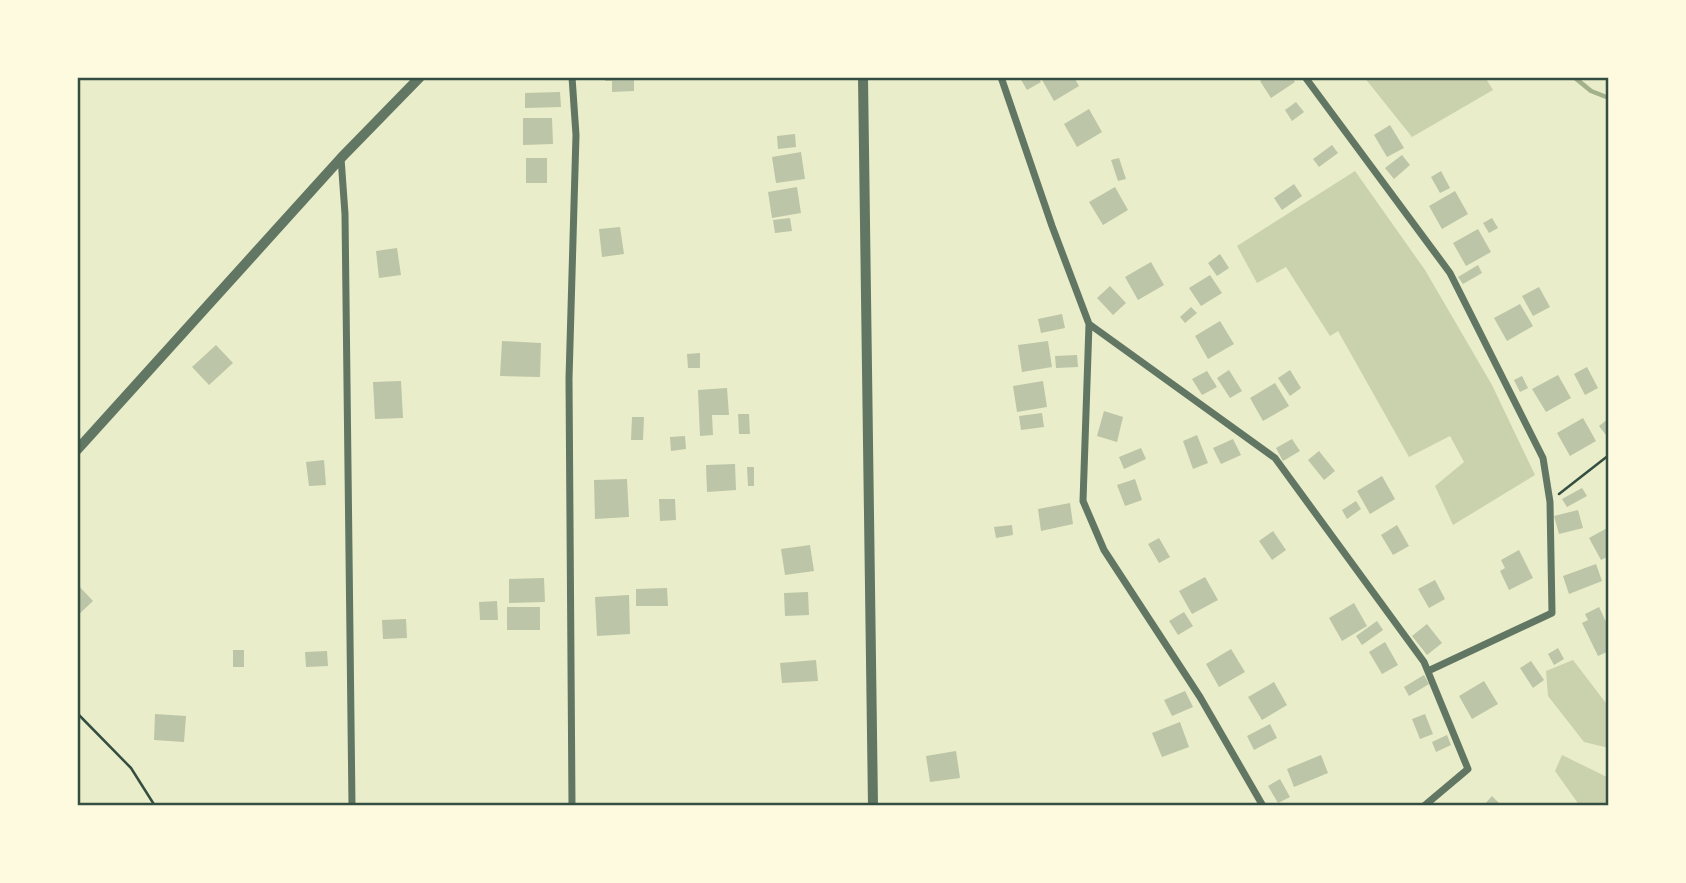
<svg xmlns="http://www.w3.org/2000/svg" width="1686" height="883" viewBox="0 0 1686 883" font-family="Ubuntu,sans-serif">
<style>
.green{fill:#cad2ad}
.lines{fill:none;stroke-linecap:round;stroke-linejoin:round}
.stream{stroke:#a3b18a;stroke-width:4.5}
.building{fill:#bcc5a7}
.path{stroke:#344e41;stroke-width:2.5}
.minor{stroke:#617663;stroke-width:7}
.tertiary{stroke:#617663;stroke-width:10}
.neatline{fill:none;stroke:#344e41;stroke-width:2.5}
</style>
<rect width="100%" height="100%" fill="#e9edc9"/>
<path class="green" d="M1364,77H1485L1493,90L1412,137Z
M1355,171L1425,270L1492,385L1535,475L1453,525L1435,486L1464,462L1450,436L1409,457L1338,331L1330,336L1286,267L1257,283L1237,246Z
M1573,660L1609,707V748L1584,742L1548,696L1546,671Z
M1562,755L1609,778V806H1580L1555,771Z"/>
<g class="lines">
<path class="stream" d="M1574,77L1591,91L1609,98"/>
</g>
<path class="building" d="M605,77H634V91L612,92V81H605Z
M1038,77L1041,82L1027,90L1020,78Z
M1042,77H1074L1079,86L1054,101L1041,78Z
M1267,77H1292L1295,82L1271,98L1260,81Z
M560,92L561,107L525,108V93Z
M1296,102L1304,112L1292,121L1285,110Z
M1089,109L1102,132L1077,147L1064,124Z
M523,118H552L553,144L523,145Z
M1390,125L1404,148L1387,157L1374,135Z
M795,134L796,147L778,149L777,136Z
M1332,145L1338,153L1319,167L1313,159Z
M801,152L805,179L776,183L772,157Z
M1402,155L1410,165L1394,179L1385,168Z
M526,158H547V183H526Z
M1119,158L1126,179L1118,181L1111,160Z
M1441,171L1450,188L1440,193L1431,177Z
M1294,184L1302,196L1282,210L1274,198Z
M797,187L801,213L772,218L768,192Z
M1115,187L1128,210L1103,225L1089,202Z
M1455,191L1468,214L1442,229L1429,206Z
M790,218L792,231L775,233L773,220Z
M1492,218L1498,228L1489,233L1483,223Z
M620,227L624,254L602,257L599,229Z
M1478,229L1491,252L1466,266L1453,243Z
M397,248L401,275L379,278L376,251Z
M1220,254L1229,268L1217,276L1208,263Z
M1151,262L1164,285L1138,300L1125,277Z
M1478,265L1482,273L1463,284L1458,277Z
M1210,275L1222,293L1201,306L1189,288Z
M1110,286L1126,303L1113,315L1097,298Z
M1539,287L1550,307L1533,316L1522,296Z
M1520,304L1533,326L1507,341L1494,318Z
M1191,307L1197,313L1185,323L1180,317Z
M1062,314L1065,328L1041,333L1038,319Z
M1220,321L1234,344L1208,359L1195,336Z
M502,341L541,343L540,377L500,376Z
M1048,341L1052,367L1022,372L1018,345Z
M216,345L233,363L209,385L192,367Z
M700,353V368H688L687,354Z
M1077,355L1078,367L1056,368L1055,356Z
M1587,367L1598,388L1585,395L1574,374Z
M1229,370L1242,391L1230,398L1217,378Z
M1290,370L1301,388L1290,396L1278,378Z
M1207,371L1217,387L1202,395L1192,379Z
M1558,375L1571,398L1546,412L1532,389Z
M1522,376L1528,388L1520,392L1514,380Z
M401,381L403,418L375,419L373,382Z
M1043,381L1047,407L1017,412L1013,386Z
M1275,383L1289,406L1263,421L1250,398Z
M727,388L729,415H712L713,435L700,436L698,390Z
M1104,411L1123,417L1117,442L1097,436Z
M1042,413L1044,427L1021,430L1019,416Z
M738,414H749L750,434H739Z
M632,417H644L643,440H631Z
M1583,418L1596,441L1570,456L1557,433Z
M1609,418V439L1599,426Z
M1197,435L1208,463L1193,469L1183,441Z
M685,436L686,449L671,451L670,437Z
M1233,439L1241,455L1221,464L1213,448Z
M1292,439L1300,451L1283,461L1276,448Z
M1141,448L1146,459L1124,469L1119,457Z
M1319,451L1335,471L1324,480L1308,460Z
M324,460L326,485L309,486L306,462Z
M735,464L736,490L707,492L706,465Z
M747,467H754V486H748Z
M1382,476L1395,499L1370,514L1357,491Z
M627,479L629,517L595,519L594,480Z
M1135,479L1142,500L1125,506L1117,485Z
M1582,488L1587,496L1567,507L1562,499Z
M659,499H675L676,520L660,521Z
M1356,501L1361,509L1347,519L1342,510Z
M1070,503L1073,524L1041,531L1038,509Z
M1578,510L1583,528L1559,534L1554,516Z
M1012,525L1013,535L996,538L994,527Z
M1397,525L1409,546L1393,555L1381,535Z
M1609,527V556L1601,560L1589,538Z
M1273,531L1286,550L1272,560L1259,541Z
M1159,538L1170,557L1159,563L1148,544Z
M810,545L814,571L785,575L781,549Z
M1519,550L1533,578L1509,590L1500,571L1505,568L1501,560Z
M1596,564L1602,581L1569,594L1563,576Z
M1205,577L1218,600L1192,614L1179,591Z
M544,578L545,602L509,603V579Z
M1435,580L1445,599L1429,608L1418,589Z
M77,584L93,601L77,616Z
M667,588L668,606H636V589Z
M808,592L809,615L785,616L784,593Z
M629,595L630,634L597,636L595,597Z
M497,601L498,620H480L479,602Z
M1354,603L1367,626L1342,641L1329,618Z
M507,607H540V630H507Z
M1599,607L1609,628V651L1598,656L1582,623L1588,620L1585,614Z
M1184,612L1193,626L1178,635L1169,621Z
M406,619L407,638L383,639L382,620Z
M1377,621L1383,630L1362,645L1356,636Z
M1427,624L1442,643L1427,655L1412,636Z
M1385,642L1398,665L1382,674L1369,652Z
M1558,648L1564,659L1554,665L1548,654Z
M1231,649L1245,672L1219,687L1206,664Z
M233,650H244V667H233Z
M327,651L328,666L306,667L305,652Z
M816,660L818,681L782,683L780,663Z
M1531,661L1544,680L1533,688L1520,668Z
M1424,675L1429,684L1409,696L1404,687Z
M1484,681L1498,704L1472,719L1459,696Z
M1274,682L1287,705L1262,720L1248,697Z
M1185,691L1193,707L1172,716L1164,700Z
M155,714L186,716L184,742L154,740Z
M1425,714L1433,734L1420,739L1412,719Z
M1180,722L1189,747L1162,757L1152,733Z
M1270,724L1277,738L1254,750L1247,736Z
M1447,735L1451,745L1436,752L1432,742Z
M956,751L960,778L930,782L926,756Z
M1321,755L1328,773L1294,787L1287,769Z
M1280,779L1290,797L1278,803L1268,786Z
M1492,796L1502,806H1483Z"/>
<g class="lines">
<path class="path" d="M1559,494L1609,455
M77,713L131,768L155,806"/>
<path class="minor" d="M572,77L576,135L569,379L572,806
M1001,77L1052,226L1089,324L1275,458L1424,662L1468,769L1424,806
M1305,77L1450,273L1543,458L1550,502L1552,613L1428,671
M341,158L345,214L352,806
M1089,324L1083,501L1104,550L1200,697L1263,806"/>
<path class="tertiary" d="M863,77L873,806
M77,450L341,158L420,77"/>
</g>
<rect width="1686" height="883" fill="none" stroke="#fefae0" stroke-width="158"/>
<rect x="79" y="79" width="1528" height="725" class="neatline"/>
</svg>
